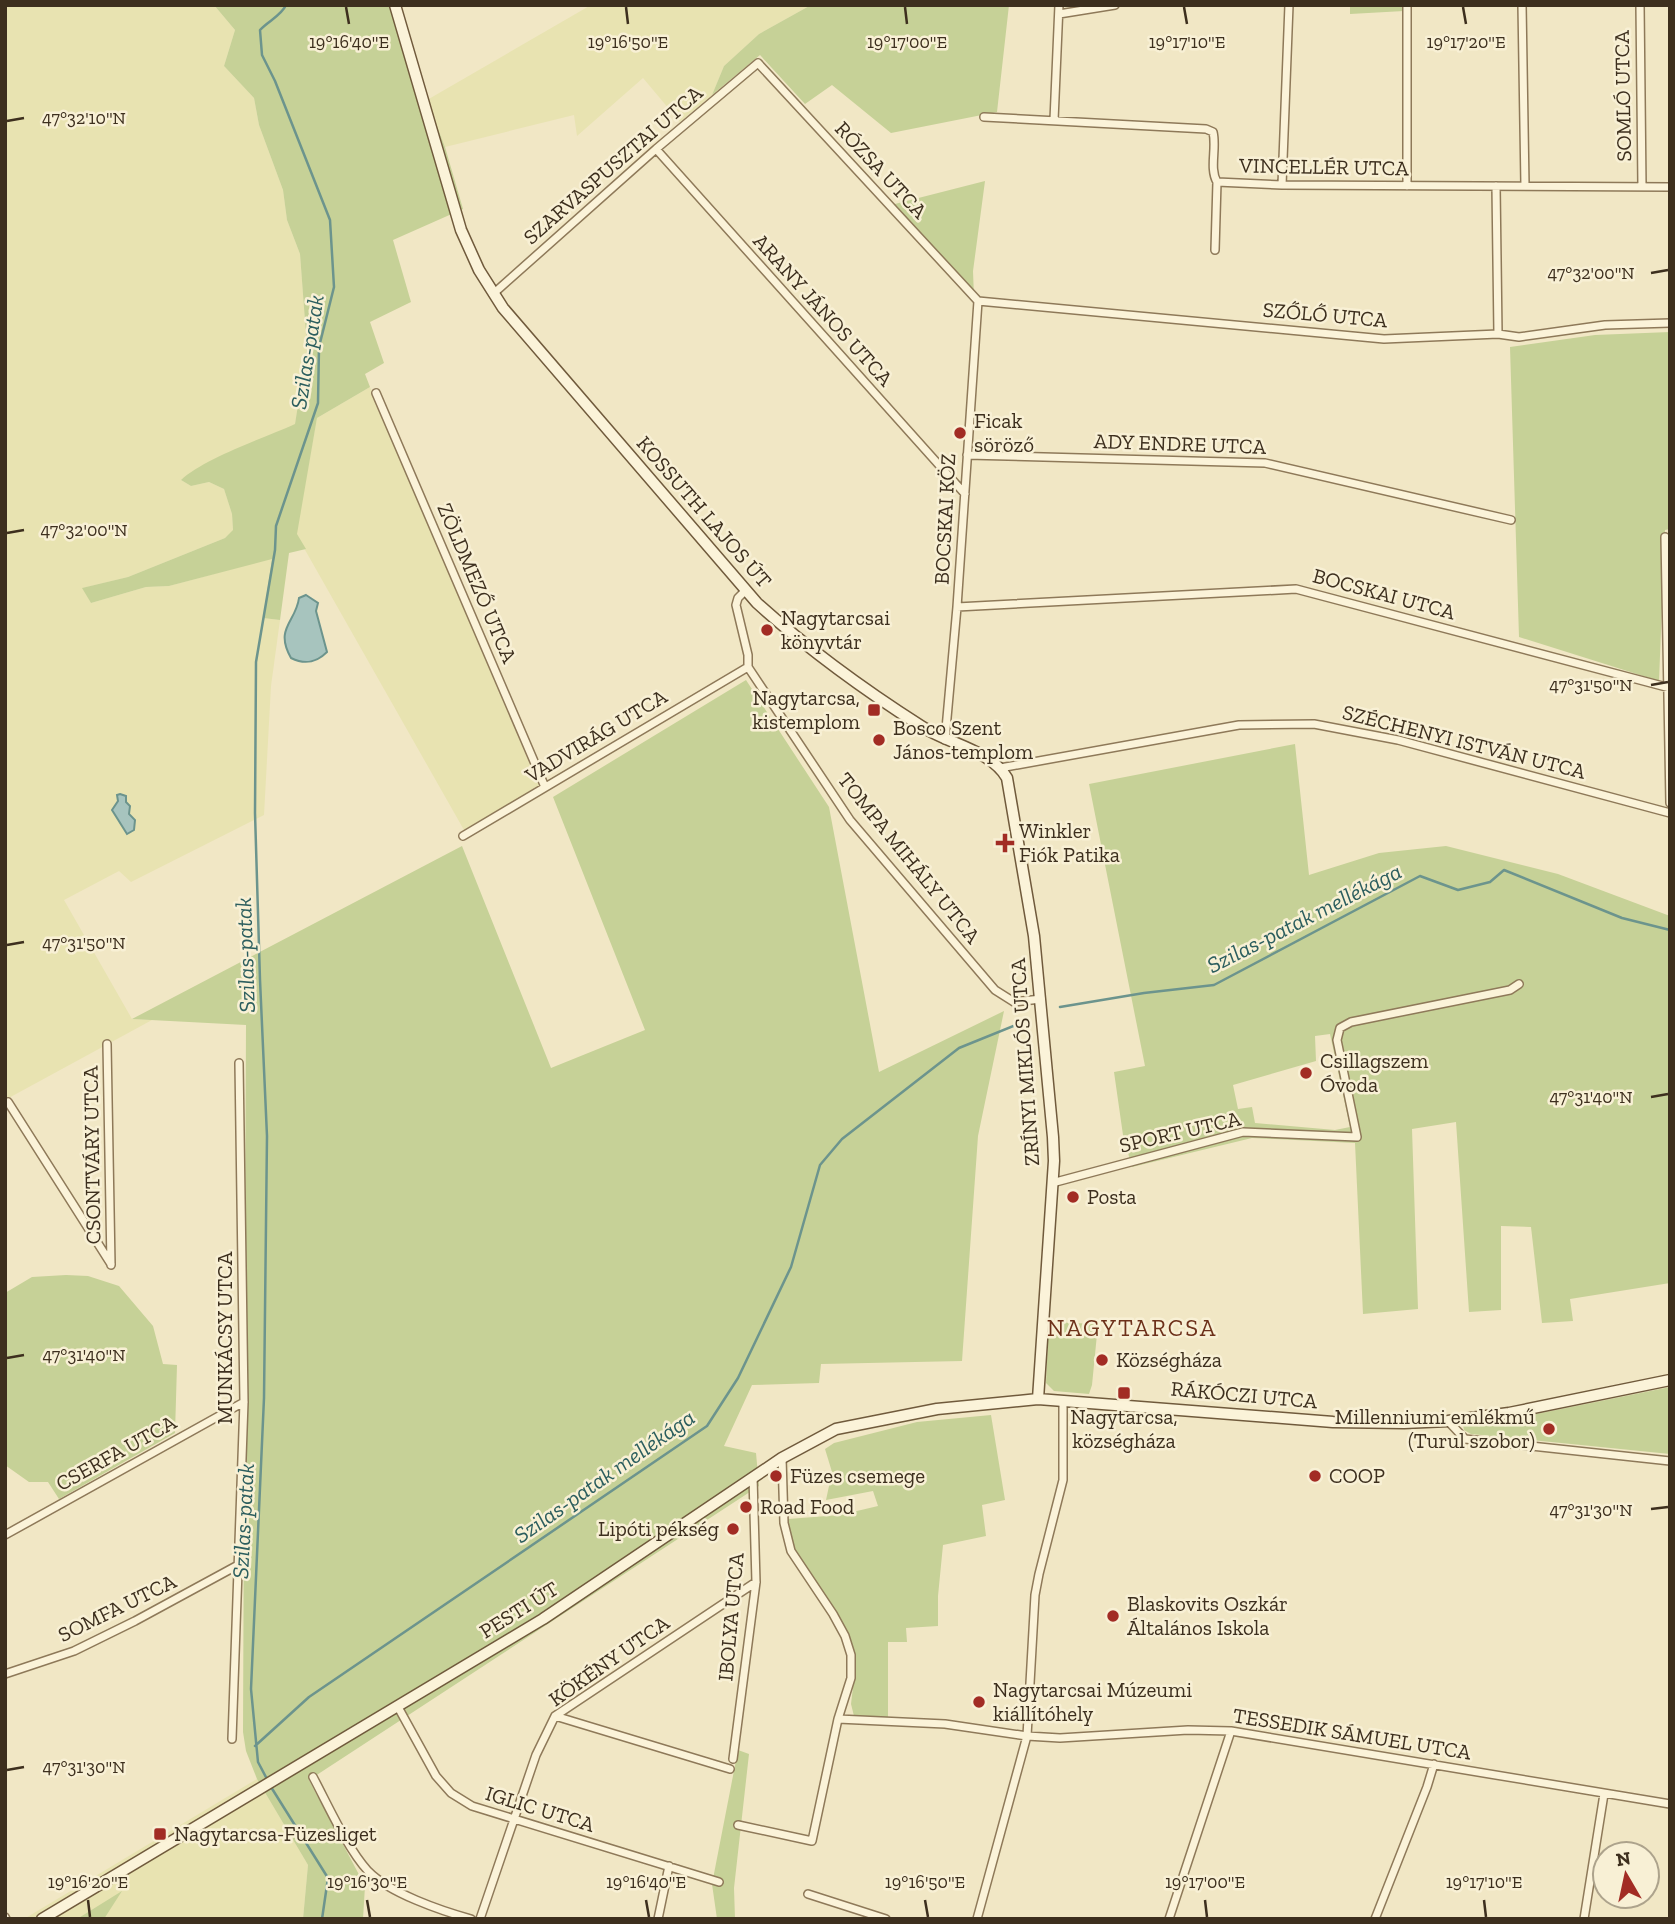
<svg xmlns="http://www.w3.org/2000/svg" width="1675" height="1924" viewBox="0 0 1675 1924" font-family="'Zilla Slab',serif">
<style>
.farmland{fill:#e8e3b1}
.green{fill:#c6d197;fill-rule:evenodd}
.water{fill:#a7c4be;stroke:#6c948d;stroke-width:2}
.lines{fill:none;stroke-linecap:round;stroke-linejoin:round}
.stream{stroke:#6c948d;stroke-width:2.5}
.street-casing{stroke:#8e7959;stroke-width:10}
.secondary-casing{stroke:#705a3c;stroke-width:13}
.street{stroke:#fbf3d9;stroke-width:7}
.secondary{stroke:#fbf3d9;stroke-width:10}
.ticks{fill:none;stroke:#3d2f1e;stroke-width:2.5}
.poi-dot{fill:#a22c24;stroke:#f8f0d5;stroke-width:2.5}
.labels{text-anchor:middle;stroke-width:5;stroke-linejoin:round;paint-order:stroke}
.street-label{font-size:21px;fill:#3d2f1e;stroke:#f8f0d5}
.poi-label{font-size:21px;fill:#3d2f1e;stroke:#f8f0d5;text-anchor:start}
.water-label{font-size:23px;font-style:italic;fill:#2c5e5e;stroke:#f8f0d5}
.quarter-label{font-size:24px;letter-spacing:2px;fill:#6d311a;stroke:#f8f0d5}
.ticks-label{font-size:18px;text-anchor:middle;fill:#3d2f1e;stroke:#f8f0d5;stroke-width:5;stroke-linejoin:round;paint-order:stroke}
</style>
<rect width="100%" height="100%" fill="#f1e7c5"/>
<path class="farmland" d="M5,5H214L235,30L224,66L254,98L259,125L283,190L287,220L300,254L307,348L295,425L210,462L181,480L191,486L209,482L224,489L232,514L233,531L225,538L128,577L83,588L91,603L146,587L169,586L273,558L263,618L280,620L271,686L264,815L131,882L119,871L64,900L132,1019L152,1020L5,1100Z
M591,5H811L759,34L724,66L712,95L680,122L643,78L577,136L574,115L445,147L427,100Z
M370,387L539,786L464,830L296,534L317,418Z
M257,1779L308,1865L303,1919H24Z"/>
<path class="green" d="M214,5H398L427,100L445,147L463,209L393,240L411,302L370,322L384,363L365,374L370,387L317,418L297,534L306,549L289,553L280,620L263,618L272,559L169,586L146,587L91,603L82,588L128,577L225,538L233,530L232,514L224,489L209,482L191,486L181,480C205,458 264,438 295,424L307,348L300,254L287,220L283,190L259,125L254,98L224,66L235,30Z
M811,5H1009L997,112L891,133L832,85L805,104L760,55L712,95L724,66L759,34Z
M1350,5H1404V11L1350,14Z
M985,181L973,271L974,297L891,205Z
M1670,332V529L1665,530L1659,681L1519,637L1510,347L1595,335Z
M746,680L829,807L879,1072L1004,1011L978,1136L962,1361L821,1364L819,1383L752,1385L724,1446L756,1453L759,1486L309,1780L365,1886L363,1919H303L308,1865L257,1779L246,1751L243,1732L246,1025L132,1019L462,846L551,1068L645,1030L553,797Z
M1295,744L1309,875L1379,853L1446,846L1558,874L1670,916V1283L1570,1299L1573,1321L1542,1323L1531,1227L1501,1226V1310L1469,1312L1456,1122L1412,1129L1418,1309L1363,1314L1355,1143L1252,1138L1132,1167L1123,1135L1114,1072L1145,1066L1089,784ZM1330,1034L1350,1127L1335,1130L1255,1123L1252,1107L1238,1109L1233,1085L1316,1061L1315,1036Z
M66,1275L88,1276L119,1286L153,1326L163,1364L177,1365L175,1433L59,1499L48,1482H29L5,1465V1293L32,1277Z
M1049,1322L1098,1324L1092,1385L1089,1394L1054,1391L1046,1383Z
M1670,1387V1454L1471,1434L1464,1430L1463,1425L1512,1419Z
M991,1415L1005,1500L982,1505L986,1536L943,1545L938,1596V1626L906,1628L907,1642H888V1718L854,1716L851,1704L854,1679L849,1643L793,1550L788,1519L840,1515L878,1506L873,1491L826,1500L832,1472L825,1449L834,1443L917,1422Z
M738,1750L749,1754L734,1888L735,1919H717L712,1884Z
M122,1891L104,1919H77Z"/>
<path class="water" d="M306,595L318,603L316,611L327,652C316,663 305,665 291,658C274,628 296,622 299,598Z
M120,794L126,796V802L130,806L129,814L135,820L134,830L127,834L112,810L118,801L117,795Z"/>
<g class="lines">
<path class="stream" d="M1060,1007L1144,993L1214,985L1420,876L1458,890L1490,882L1504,870L1622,918L1670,930
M255,1746L309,1697L707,1426L738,1378L791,1267L820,1165L842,1139L959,1048L1023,1022
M268,1781L258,1762L251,1689L264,1398L267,1136L260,980L255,813L256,662L275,550L276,526L318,403L319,347L334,287L330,220L275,81L262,55L260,30C268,21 281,16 286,5
M271,1787L328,1878L322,1919"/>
<defs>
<path id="street" d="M1522,5L1525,186
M1640,5L1642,187
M1059,14L1115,5
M984,117L1206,129L1213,132C1217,148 1209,168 1217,182L1282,185L1670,187
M1054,120L1059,5
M656,149L965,494
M1282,185L1289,5
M1407,186V5
M1496,186L1498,334
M1215,250L1217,182
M493,294L656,149L758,63L978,301
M978,301L1384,339L1498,334L1519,337L1605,325L1670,323
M376,393L545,787
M967,455L1265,463L1511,520
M1665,537L1670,803
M746,590L738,598L736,605L748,655V667L850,820L995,990L1014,1002L1041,999
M957,607L1296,589L1670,688
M945,740L957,607L978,301
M1000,768L1239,725L1314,724L1398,740L1670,813
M463,836L748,667
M107,1044L111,1265
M5,1104L8,1102L111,1264
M1052,1183L1243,1132L1357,1137L1337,1040L1340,1028L1351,1022L1510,990L1519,984
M1448,1421L1465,1439L1670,1461
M5,1535L244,1402
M5,1674L74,1651L135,1621L240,1564
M398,1707L436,1776L451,1793L472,1806L719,1882
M555,1716L730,1769
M838,1719L945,1724L1027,1736L1060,1738L1188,1730L1231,1731L1670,1804
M232,1739L244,1402L239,1063
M733,1759L756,1582L753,1477
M313,1777C328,1805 347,1848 368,1871C389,1893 442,1911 471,1919
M738,1825L812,1841L838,1719L851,1678V1655L845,1636L833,1614L791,1551L784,1523L782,1458
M808,1894L886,1919
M5,1917L6,1919
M480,1919L536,1755L555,1716L756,1582
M658,1919L669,1866
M977,1919L1027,1736L1035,1595L1039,1574L1063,1480V1400
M1169,1919L1231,1731
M1375,1919L1427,1787L1434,1764
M1584,1919L1604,1794"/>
<path id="secondary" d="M395,5L461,230L479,270L503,308L757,603C808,649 863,689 921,726C948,744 991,750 1007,778L1034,936L1053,1137L1054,1161L1038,1399
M42,1919L543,1619L782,1458L836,1429L937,1409L1038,1399L1333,1422L1404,1423L1448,1421L1509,1413L1670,1380"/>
</defs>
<use href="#street" class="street-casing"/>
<use href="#secondary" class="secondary-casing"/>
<use href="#street" class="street"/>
<use href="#secondary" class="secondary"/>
</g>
<path class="ticks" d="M346,7L349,24M626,7L628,24M905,7L907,24M1184,7L1187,24M1463,7L1466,24M7,121L24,118M1651,273L1668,270M7,533L24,530M1651,685L1668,682M7,945L24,942M1651,1097L1668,1094M7,1358L24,1355M1651,1509L1668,1507M7,1770L24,1767M88,1900L90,1917M367,1900L370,1917M646,1900L649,1917M925,1900L928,1917M1205,1900L1207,1917M1484,1900L1486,1917"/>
<g class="poi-dot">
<circle cx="960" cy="433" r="7"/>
<circle cx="767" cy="630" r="7"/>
<rect x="867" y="703" width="14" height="14" rx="3.5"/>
<circle cx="879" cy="740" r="7"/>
<path d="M1001.5 832.5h7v7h7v7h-7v7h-7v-7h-7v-7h7z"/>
<circle cx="1306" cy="1073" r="7"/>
<circle cx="1073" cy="1197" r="7"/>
<circle cx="1102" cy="1360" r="7"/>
<rect x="1117" y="1386" width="14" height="14" rx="3.5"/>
<circle cx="1549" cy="1429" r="7"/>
<circle cx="776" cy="1476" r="7"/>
<circle cx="1315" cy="1476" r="7"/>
<circle cx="746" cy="1507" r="7"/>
<circle cx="733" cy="1529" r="7"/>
<circle cx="1113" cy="1616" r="7"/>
<circle cx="979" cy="1702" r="7"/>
<rect x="153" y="1827" width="14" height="14" rx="3.5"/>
</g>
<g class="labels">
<g class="street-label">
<text transform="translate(1623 96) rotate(-91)" y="7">SOMLÓ UTCA</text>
<text transform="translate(613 165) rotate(-41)" y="7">SZARVASPUSZTAI UTCA</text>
<text transform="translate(1324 167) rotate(1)" y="7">VINCELLÉR UTCA</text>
<text transform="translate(881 170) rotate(47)" y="7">RÓZSA UTCA</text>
<text transform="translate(823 310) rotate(48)" y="7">ARANY JÁNOS UTCA</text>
<text transform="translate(1325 315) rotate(5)" y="7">SZŐLŐ UTCA</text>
<text transform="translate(1180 444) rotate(2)" y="7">ADY ENDRE UTCA</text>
<text transform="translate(704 512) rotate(49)" y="7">KOSSUTH LAJOS ÚT</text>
<text transform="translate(945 519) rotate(-87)" y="7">BOCSKAI KÖZ</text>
<text transform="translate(477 583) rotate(67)" y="7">ZÖLDMEZŐ UTCA</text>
<text transform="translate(1384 594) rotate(15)" y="7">BOCSKAI UTCA</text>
<text transform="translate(596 736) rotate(-31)" y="7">VADVIRÁG UTCA</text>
<text transform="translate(1464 742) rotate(14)" y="7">SZÉCHENYI ISTVÁN UTCA</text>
<text transform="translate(909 858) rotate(51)" y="7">TOMPA MIHÁLY UTCA</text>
<text transform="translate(1025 1062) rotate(-94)" y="7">ZRÍNYI MIKLÓS UTCA</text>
<text transform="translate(1180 1132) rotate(-13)" y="7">SPORT UTCA</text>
<text transform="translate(92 1155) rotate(-91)" y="7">CSONTVÁRY UTCA</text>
<text transform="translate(225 1338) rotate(-90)" y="7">MUNKÁCSY UTCA</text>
<text transform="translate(1244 1395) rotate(5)" y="7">RÁKÓCZI UTCA</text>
<text transform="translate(116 1453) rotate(-29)" y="7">CSERFA UTCA</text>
<text transform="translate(117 1608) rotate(-26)" y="7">SOMFA UTCA</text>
<text transform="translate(519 1610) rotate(-32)" y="7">PESTI ÚT</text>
<text transform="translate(731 1617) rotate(-85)" y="7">IBOLYA UTCA</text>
<text transform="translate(609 1661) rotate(-35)" y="7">KÖKÉNY UTCA</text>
<text transform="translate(1352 1734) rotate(9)" y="7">TESSEDIK SÁMUEL UTCA</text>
<text transform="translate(540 1809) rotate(17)" y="7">IGLIC UTCA</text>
</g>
<g class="poi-label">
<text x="974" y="428">Ficak<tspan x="974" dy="24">söröző</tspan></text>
<text x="781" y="625">Nagytarcsai<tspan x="781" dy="24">könyvtár</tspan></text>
<text x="860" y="705" text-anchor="end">Nagytarcsa,<tspan x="860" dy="24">kistemplom</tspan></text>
<text x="893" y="735">Bosco Szent<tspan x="893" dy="24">János-templom</tspan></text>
<text x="1019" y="838">Winkler<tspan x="1019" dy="24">Fiók Patika</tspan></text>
<text x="1320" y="1068">Csillagszem<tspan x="1320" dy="24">Óvoda</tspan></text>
<text x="1087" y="1204">Posta</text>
<text x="1116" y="1367">Községháza</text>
<text x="1124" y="1424" text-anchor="middle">Nagytarcsa,<tspan x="1124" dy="24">községháza</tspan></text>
<text x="1535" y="1424" text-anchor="end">Millenniumi emlékmű<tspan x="1535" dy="24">(Turul szobor)</tspan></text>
<text x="790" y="1483">Füzes csemege</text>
<text x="1329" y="1483">COOP</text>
<text x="760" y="1514">Road Food</text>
<text x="719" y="1536" text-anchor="end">Lipóti pékség</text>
<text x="1127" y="1611">Blaskovits Oszkár<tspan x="1127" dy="24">Általános Iskola</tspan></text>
<text x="993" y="1697">Nagytarcsai Múzeumi<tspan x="993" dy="24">kiállítóhely</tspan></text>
<text x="174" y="1841">Nagytarcsa-Füzesliget</text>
</g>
<g class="water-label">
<text transform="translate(307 352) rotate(-81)" y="8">Szilas-patak</text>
<text transform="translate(1304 918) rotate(-27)" y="8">Szilas-patak mellékága</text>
<text transform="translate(245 955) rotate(-92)" y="8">Szilas-patak</text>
<text transform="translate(604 1476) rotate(-35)" y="8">Szilas-patak mellékága</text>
<text transform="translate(243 1521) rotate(-87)" y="8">Szilas-patak</text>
</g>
<g class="quarter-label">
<text x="1132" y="1336">NAGYTARCSA</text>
</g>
</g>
<g class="ticks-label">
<text x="349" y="48">19°16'40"E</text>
<text x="628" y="48">19°16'50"E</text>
<text x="907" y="48">19°17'00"E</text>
<text x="1187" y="48">19°17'10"E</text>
<text x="1466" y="48">19°17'20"E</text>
<text x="84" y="124">47°32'10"N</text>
<text x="1591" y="279">47°32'00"N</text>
<text x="84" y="536">47°32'00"N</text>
<text x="1591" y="691">47°31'50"N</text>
<text x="84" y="949">47°31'50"N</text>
<text x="1591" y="1103">47°31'40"N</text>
<text x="84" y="1361">47°31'40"N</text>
<text x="1591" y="1516">47°31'30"N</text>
<text x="84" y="1773">47°31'30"N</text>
<text x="88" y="1888">19°16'20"E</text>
<text x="367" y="1888">19°16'30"E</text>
<text x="646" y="1888">19°16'40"E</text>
<text x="925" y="1888">19°16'50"E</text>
<text x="1205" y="1888">19°17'00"E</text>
<text x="1484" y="1888">19°17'10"E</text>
</g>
<rect width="1675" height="1924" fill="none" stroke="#3d2f1e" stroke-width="14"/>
<g transform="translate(1626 1875) rotate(351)"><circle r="33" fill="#f8f0d5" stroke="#ada38c" stroke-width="2"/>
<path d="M0-5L12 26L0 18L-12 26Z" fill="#a22c24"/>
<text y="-10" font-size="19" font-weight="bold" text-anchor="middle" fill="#3d2f1e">N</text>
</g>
</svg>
